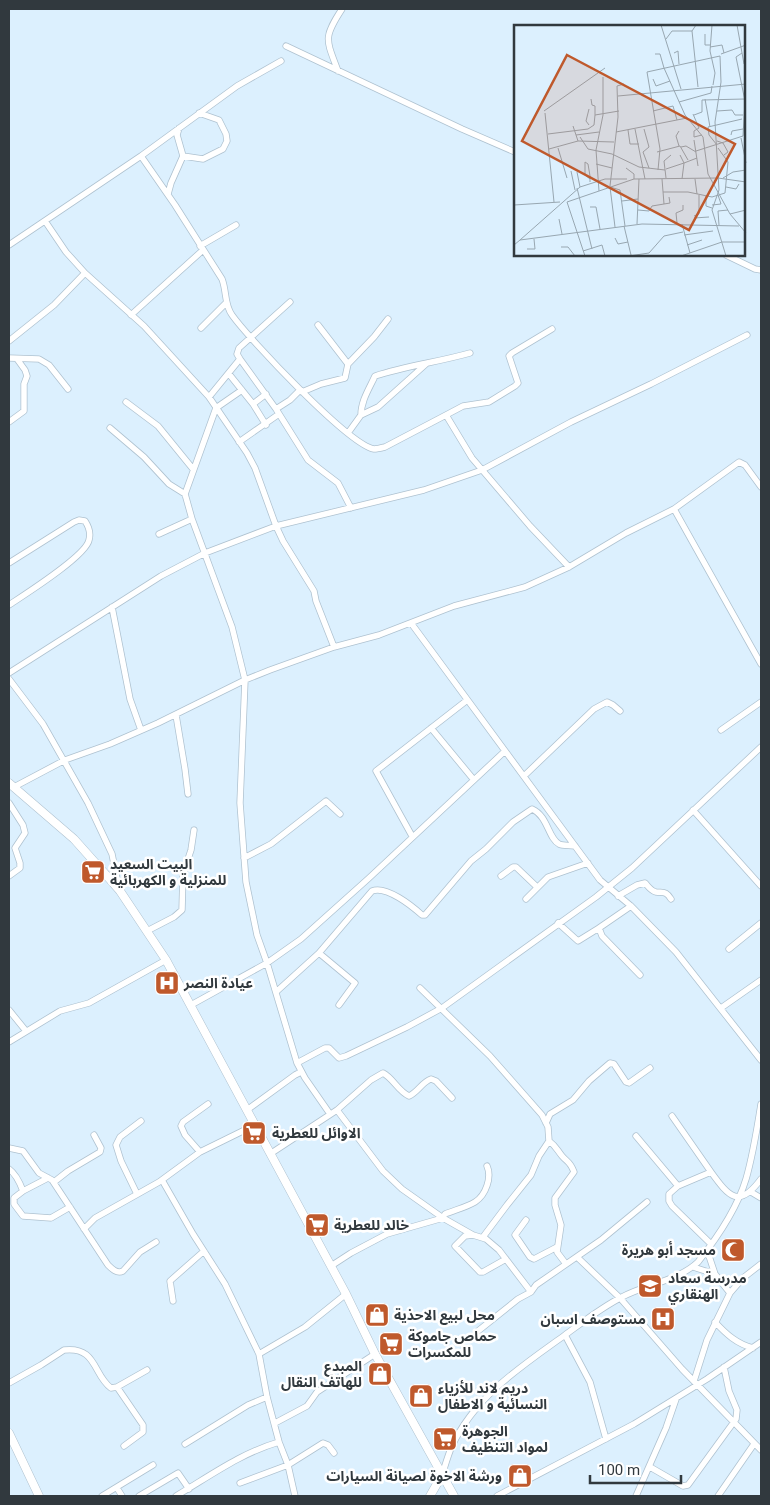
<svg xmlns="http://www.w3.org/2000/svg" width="770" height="1505" viewBox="0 0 770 1505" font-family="Roboto,'Noto Sans Arabic',sans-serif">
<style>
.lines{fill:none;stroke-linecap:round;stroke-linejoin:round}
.street-casing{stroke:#afc2d0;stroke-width:7}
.secondary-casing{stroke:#afc2d0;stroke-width:9}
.street{stroke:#fff;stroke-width:5.5}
.secondary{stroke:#fff;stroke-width:8}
.labels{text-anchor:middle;stroke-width:5;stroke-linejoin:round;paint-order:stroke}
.poi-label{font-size:14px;font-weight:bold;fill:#31393e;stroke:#fff;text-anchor:start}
.inset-road{fill:none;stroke:#98a7b1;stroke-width:1}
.view{fill:#bf592c;fill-opacity:0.15;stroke:#bf592c;stroke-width:2.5}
.inset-edge{fill:none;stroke:#31393e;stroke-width:2.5}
</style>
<rect width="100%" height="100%" fill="#dcf0fe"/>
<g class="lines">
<defs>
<path id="street" d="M286,46L462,129L515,152
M338,71C326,39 323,38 342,9
M179,128L177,135L183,156
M141,156L175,205L222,279C227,292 224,304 232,315C249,339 349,445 374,449C377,449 381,448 385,447L446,415L472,458L530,526L569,567
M168,194L171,183L183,156L203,159L223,149L227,141L226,134L219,120L199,113
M45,221L66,252L85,273L144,326L209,397L247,453L255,468L276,526L283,541L314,591L316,601L334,647
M9,245L141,156L237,86L281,61
M200,246L236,225
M726,255L755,269L761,270
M131,315L203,250
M318,325L348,364
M201,328L226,303
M9,341L54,305L85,273
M9,358L39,359L49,365L68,389
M240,359L276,409L308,460L338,483L351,508
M229,374L253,404L266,425
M242,390L216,408L185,494L192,519L232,627L245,680L240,803L246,882L257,935L267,963L297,1063L305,1078L330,1114
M302,392L321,384L345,378L348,364L374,337L388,319
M209,397L240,359L237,354L239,348L290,302
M126,402L158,426L193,469
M253,404L266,394
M276,409L290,400L300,390
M361,415C361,401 369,389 375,376C406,366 438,362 470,353
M446,415L463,406L489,402L515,386L518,383L509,356L512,353L552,329
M9,422L24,411V384L27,376L25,370L17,359
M110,428L144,457L169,484L185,494
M348,433L361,415L378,407L426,364
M239,442L279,414
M674,509L761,664
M159,534L192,519
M9,563L74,522L79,520L85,521C89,527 91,533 89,540C86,556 24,595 9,605
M112,607L130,699L141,730
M411,623L600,880L631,906L676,952L761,1060
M9,673L161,576L205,553L276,526L424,490L482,470L571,422L651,384L747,335
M9,679L43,724L88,803L112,854L119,889
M176,715L185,769L188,794
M431,728L474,780
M721,730L761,702
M524,776L594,709L607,702L613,705L620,711
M14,787L65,760L110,744L158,723L245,680L270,670L334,647L379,635L454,606L525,587L569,567L626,533L674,509L739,462L745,465L761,487
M9,803L23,825L25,833L15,848L20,863V868L9,876
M693,810L761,886
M412,836L376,771L466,701
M244,858L271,844L326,801L340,814
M501,876L513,867H516L537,887
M618,896L637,885L645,883C648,886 651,891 656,892C664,893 666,891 671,899
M526,899L548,877L588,863
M631,906L599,928L602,936L640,975
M558,923L578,941L599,928
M147,931L174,917L182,910L183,874L191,850L194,830
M729,949L761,923
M319,953L355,983L339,1005
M420,988L490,1056L542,1115L548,1127L549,1141L539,1156L531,1175L507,1205L483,1237
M276,992L319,953L372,891C386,885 412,906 422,915H425L471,861L486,849L513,822L532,809C548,816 548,838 559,844C563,846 570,845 575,846
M191,1005L267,963L301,939L369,878L505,751
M721,1008L761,980
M9,1010L26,1031
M9,1042L60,1011L89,1003L166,960
M297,1063L325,1048H329L339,1058L346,1056L407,1027L442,1008L596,897L632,868L761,747
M247,1110L295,1075L301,1072
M337,1110L383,1171L402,1189L443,1218L445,1214C455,1210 467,1207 475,1202C486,1195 492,1177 487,1166
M672,1116L711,1172
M546,1123L550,1114L573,1100L589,1081L610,1063L614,1064L626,1082L629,1083L650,1068
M636,1136L678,1186
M549,1141C556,1146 557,1150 562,1156C568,1163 570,1161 574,1172L555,1198V1205L561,1225L557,1252L566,1264
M9,1148L23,1151L39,1173L52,1180L108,1265C112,1269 117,1274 123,1271L140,1252L156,1242
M200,1152L185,1135L181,1126L183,1122L208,1104
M270,1154L337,1110L371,1080L383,1073C393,1078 398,1091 409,1096C418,1092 422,1082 431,1079L436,1081L452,1098
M9,1169C16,1174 20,1183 23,1191L14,1198V1204L23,1216L51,1218L70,1207
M162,1180L193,1234L225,1284L259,1354L267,1397L279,1442L288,1465L295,1496
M54,1182L68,1171L100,1152L101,1148L94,1135
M23,1191L48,1178
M751,1192L761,1198
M137,1194L121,1161L116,1145L120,1137L141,1121
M526,1220L515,1235L530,1257L534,1259L557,1247
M84,1229L95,1218L159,1182L200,1152L255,1125
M473,1235L465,1236L455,1246L480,1272H483L506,1259
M711,1244L672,1206L669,1201V1194L678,1186L711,1172C729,1197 739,1209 761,1179
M707,1250L715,1274L730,1293
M577,1257L620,1298L682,1369L761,1450
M331,1266L351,1253L387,1234L443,1218L473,1235L486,1239L499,1250L531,1292
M693,1267L715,1274
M173,1301L170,1281L204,1251
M715,1322C726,1334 737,1344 753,1348
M478,1331L518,1299L531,1292L536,1285L601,1240L647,1202
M565,1335L590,1382L606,1439
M259,1354L305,1327L346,1294
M694,1381L707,1340L730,1293L743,1278L761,1264
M9,1383L41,1365L64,1350C97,1346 93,1375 111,1388L117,1387L147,1370
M117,1387L143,1425V1432L124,1446
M275,1423L307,1406L317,1392L375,1354
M185,1444L248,1405L267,1397
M650,1467L683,1486L688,1485L736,1419L737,1410L729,1391L724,1367
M442,1475C445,1466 448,1455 452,1446C475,1396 522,1366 565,1335C583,1322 602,1307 622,1297C646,1284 678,1281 698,1262C717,1238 737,1209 746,1179C753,1155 757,1129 761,1104
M240,1483L288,1465L323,1443L328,1445L334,1453
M117,1488L122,1496
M102,1496L153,1465
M139,1496L178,1473L189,1489
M176,1496C210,1476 241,1453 279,1442
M497,1496L634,1424L707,1379L761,1342
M636,1496L666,1428L676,1399
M718,1496L754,1444"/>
<path id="secondary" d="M9,783L74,839L107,876L120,891L166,960L346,1294L375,1354L454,1496
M9,1433L39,1496
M430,1496L442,1475"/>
</defs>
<use href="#street" class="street-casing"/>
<use href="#secondary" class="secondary-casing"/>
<use href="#street" class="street"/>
<use href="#secondary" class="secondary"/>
</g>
<defs>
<symbol id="supermarket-square" viewBox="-11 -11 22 22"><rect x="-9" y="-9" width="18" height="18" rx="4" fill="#bf592c" stroke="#fff"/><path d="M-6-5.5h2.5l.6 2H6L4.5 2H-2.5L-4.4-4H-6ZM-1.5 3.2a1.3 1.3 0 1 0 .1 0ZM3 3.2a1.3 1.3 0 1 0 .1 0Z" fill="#fff"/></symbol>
<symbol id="hospital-square" viewBox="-11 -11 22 22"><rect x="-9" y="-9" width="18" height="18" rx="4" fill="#bf592c" stroke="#fff"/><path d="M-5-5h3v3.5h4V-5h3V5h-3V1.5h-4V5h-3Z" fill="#fff"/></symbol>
<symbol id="mosque-square" viewBox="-11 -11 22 22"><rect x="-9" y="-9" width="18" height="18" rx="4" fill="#bf592c" stroke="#fff"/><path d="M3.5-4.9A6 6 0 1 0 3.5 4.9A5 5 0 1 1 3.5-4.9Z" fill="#fff"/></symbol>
<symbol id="school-square" viewBox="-11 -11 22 22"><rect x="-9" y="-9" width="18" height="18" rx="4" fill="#bf592c" stroke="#fff"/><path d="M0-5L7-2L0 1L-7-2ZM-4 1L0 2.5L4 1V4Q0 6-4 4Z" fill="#fff"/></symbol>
<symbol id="shop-square" viewBox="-11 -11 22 22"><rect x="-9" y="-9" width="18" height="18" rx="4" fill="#bf592c" stroke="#fff"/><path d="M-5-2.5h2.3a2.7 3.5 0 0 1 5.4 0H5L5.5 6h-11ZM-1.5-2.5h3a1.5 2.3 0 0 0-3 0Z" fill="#fff"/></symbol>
</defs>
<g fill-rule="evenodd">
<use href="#supermarket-square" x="79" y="858" width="28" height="28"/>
<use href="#hospital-square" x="153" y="969" width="28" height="28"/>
<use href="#supermarket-square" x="240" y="1119" width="28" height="28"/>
<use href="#supermarket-square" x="303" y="1211" width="28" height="28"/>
<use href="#mosque-square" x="719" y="1236" width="28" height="28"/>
<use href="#school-square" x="636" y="1272" width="28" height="28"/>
<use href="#shop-square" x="363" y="1301" width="28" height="28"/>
<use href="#hospital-square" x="649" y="1305" width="28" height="28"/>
<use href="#supermarket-square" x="377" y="1330" width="28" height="28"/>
<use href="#shop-square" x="366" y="1360" width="28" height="28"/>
<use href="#shop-square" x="407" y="1382" width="28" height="28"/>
<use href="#supermarket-square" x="431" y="1425" width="28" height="28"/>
<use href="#shop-square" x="506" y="1462" width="28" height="28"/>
</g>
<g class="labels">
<g class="poi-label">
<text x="110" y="869">البيت السعيد<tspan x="110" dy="16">للمنزلية و الكهربائية</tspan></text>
<text x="184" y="988">عيادة النصر</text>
<text x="272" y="1138">الاوائل للعطرية</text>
<text x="334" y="1230">خالد للعطرية</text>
<text x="716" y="1255" text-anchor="end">مسجد أبو هريرة</text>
<text x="668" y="1283">مدرسة سعاد<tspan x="668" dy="16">الهنقاري</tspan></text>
<text x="394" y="1320">محل لبيع الاحذية</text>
<text x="646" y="1324" text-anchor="end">مستوصف اسبان</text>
<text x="408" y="1341">حماص جاموكة<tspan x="408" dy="16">للمكسرات</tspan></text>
<text x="362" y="1371" text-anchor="end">المبدع<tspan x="362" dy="16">للهاتف النقال</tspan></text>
<text x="438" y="1393">دريم لاند للأزياء<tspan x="438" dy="16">النسائية و الاطفال</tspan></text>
<text x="462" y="1436">الجوهرة<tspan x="462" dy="16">لمواد التنظيف</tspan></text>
<text x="502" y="1481" text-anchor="end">ورشة الاخوة لصيانة السيارات</text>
</g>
</g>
<g transform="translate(514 25)">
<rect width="231" height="231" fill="#dcf0fe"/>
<path class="inset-road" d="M147,0L167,64M182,0L178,6L184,62M198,0L196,26L201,48L199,60M223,0L230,39M191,9V20H196M152,14L158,6H178M196,22L208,20L210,28M160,28L164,26L165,39M141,29H146L150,43M207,29L232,20M206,31L207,57L201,97L205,165L198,185L212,231M150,43L171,90L189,112L194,149L216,189L232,208M139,54L142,61L156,56M104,71L232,59M77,74L78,80L81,81V90M191,74L196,102M188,75L231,74M165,77L197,68L198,61M75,84L72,96L75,100M30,86L91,43M139,86L159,81L163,95M203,86L218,85L221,90H229M31,88L40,177M179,89L185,103L180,106V112L188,110M180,90L188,87V75M59,101L64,116M121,104L131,154M130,104L135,122L129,127L135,143M114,105L116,119H125M102,107L173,93M34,109L74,104L80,100L81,90L105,86M62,110L85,107M217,110L218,106L229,104M66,112L74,124L98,129L125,142L151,145M227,113L232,138M180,115L184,141M203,116L209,118L214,127L210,130M203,120L195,110L194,102L228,94M165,121L162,111L165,106M167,122L172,121L182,127M44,123L53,153M35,124L64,116L100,117M182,126L229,111L231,76L222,32L228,28M143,127L166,121L174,135M82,139L98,143M112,143L120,149V154M152,144L170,138L166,130M144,145L146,124L133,47L206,31M57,146L61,165M63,147L66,162M152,153L150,136L157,130M209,153L219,147L232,145M76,154L71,150V137L74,139L76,151V157M148,154L150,179M168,154L170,138L183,133M181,154L183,169M96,161L104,92L103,61L110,59M96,162L106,165L111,201M96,162L101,202M212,162L222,164L225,159M63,163L78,224M85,166L82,125L89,90V52M149,167H174L198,172L211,168L214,137L204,123M192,171V181L198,183M108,176L124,174M0,180L46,177M198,180L207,179L204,170M76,182H82L86,204M124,185L135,186L138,181L156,178L155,172M216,189L232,185M180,191L185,189V170M180,193L195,192M45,194L48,209M163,198L162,188L169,185V180M123,199L125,154M168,199L176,228M205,200L204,186L214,185M110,201L117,230M170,210L199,206M101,213L104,219L114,217M6,215L66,162L91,154H113M0,220L6,215L128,199L225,201M173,220L188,215M47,222H54L61,231M13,224H21L20,214M69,226L88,220L91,231M71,231L53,177L120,154L204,153L232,157M115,231L135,228L150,211L169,207M167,231L208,217H232"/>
<path class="view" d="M53,30L221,119L175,205L8,116Z"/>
<rect width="231" height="231" class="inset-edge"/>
</g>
<rect width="770" height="1505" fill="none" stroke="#31393e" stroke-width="20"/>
<path d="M590 1475v8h91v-8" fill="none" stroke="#31393e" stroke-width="2.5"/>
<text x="598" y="1475" font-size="15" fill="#31393e" stroke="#ffffff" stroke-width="4" paint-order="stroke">100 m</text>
</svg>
